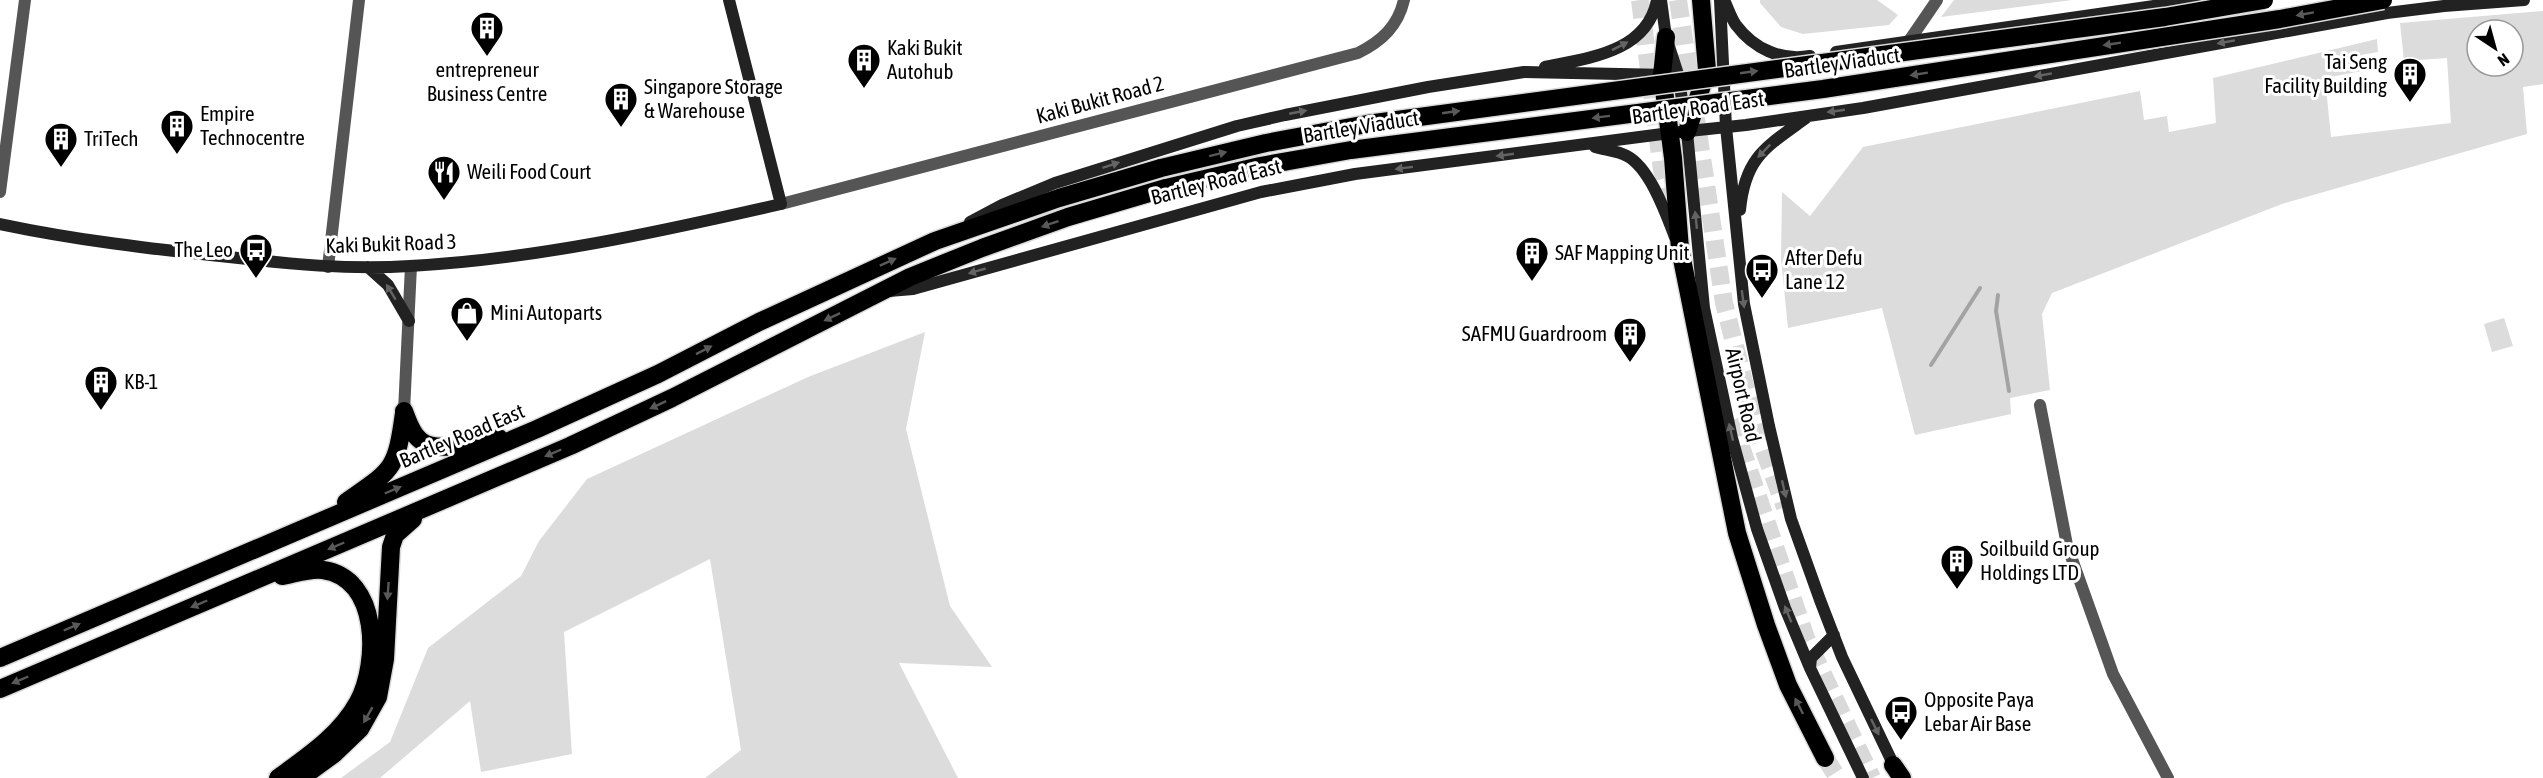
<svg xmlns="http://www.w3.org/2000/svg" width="2543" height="778" viewBox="0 0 2543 778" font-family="'Asap Condensed',sans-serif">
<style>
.green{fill:#dcdcdc;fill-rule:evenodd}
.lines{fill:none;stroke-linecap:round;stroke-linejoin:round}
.stream{stroke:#a3a3a3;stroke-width:4}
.highway-tunnel{stroke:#d9d9d9;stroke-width:18;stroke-dasharray:18 9;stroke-linecap:butt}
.highway-casing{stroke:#dbdbdb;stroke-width:21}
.street{stroke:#555;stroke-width:12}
.secondary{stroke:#222;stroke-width:12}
.highway{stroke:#000;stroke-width:18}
.highway-bridge-casing{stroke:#dbdbdb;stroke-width:21;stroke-linecap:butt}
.highway-bridge{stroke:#000;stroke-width:18}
.oneway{fill:#595959}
.oneway2{fill:#646464}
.labels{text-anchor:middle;stroke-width:6;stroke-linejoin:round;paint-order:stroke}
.poi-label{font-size:21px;fill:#000;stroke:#fff;text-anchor:start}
.street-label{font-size:21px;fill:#000;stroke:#fff}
</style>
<rect width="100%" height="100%" fill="#fff"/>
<path class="green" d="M1760,0H1877L1898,15L1889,25L1803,34L1781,27L1760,3Z
M1954,0H2072L1941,17Z
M2543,11V84L2523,87L2527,134L2282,204L2052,293L2042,314L2050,390L2010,398L2011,414L1915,435L1882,308L1788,328L1781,259L1782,192L1810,216L1863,147L2140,91L2144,120L2167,116L2169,132L2216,123L2213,78L2377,39L2378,52L2361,55L2362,71L2325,78L2331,137L2451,123L2447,58L2404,61L2400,23ZM2477,30H2513V66H2477Z
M2504,318L2513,346L2492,352L2484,324Z
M925,332L906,429L950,606L992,667L899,663L958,778H705L741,750L710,559L564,632L572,754L481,772L470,701L380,778H341L390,742L428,648L521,576L539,541L587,479L808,377Z"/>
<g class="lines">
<path class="stream" d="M1998,295L1996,311L2009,391
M1931,365L1980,288"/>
<path class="highway-tunnel" d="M1640,0L1662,170L1673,209
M1678,0L1724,303L1756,429L1785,507
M1732,420L1806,638L1872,778
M1825,758L1838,778"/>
<defs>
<path id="highway" d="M1666,37L1662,75L1673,158L1680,249L1737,533L1766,625L1788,685L1825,758
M1687,132L1707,70L1701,0
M404,411C408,421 411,433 420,440C436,455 478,441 499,438
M346,502C393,469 396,471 404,413
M0,658L537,429L658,374L759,322L935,241L1059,198L1161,168
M0,689L570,446L672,398L910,277L982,248L1068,217L1166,188
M1893,765L1902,778
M278,778C308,756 340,735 358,702C379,663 380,578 323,570C310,568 294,574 282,576
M301,778L334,754L360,729L378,697L385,659L391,547L395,535L413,519"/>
</defs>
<use href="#highway" class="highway-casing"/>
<path class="street" d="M1909,41L1937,0
M0,192L25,0
M781,204L1358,53C1382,41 1398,26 1404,0
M328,267L359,0
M2040,405L2067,545L2113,674L2168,778
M404,411L411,266"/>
<path class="secondary" d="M1661,0L1666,37L1678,74L1687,132L1704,308L1732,438L1757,529L1785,608L1810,668L1863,778
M1720,0L1726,127L1744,304L1769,426L1791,519L1820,600L1842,657L1897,772
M1724,0C1728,8 1731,18 1736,25C1754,49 1781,61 1810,56
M1836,52L2195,0
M1545,67C1589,58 1647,52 1657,0
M1595,147C1605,150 1618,151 1627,156C1650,168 1666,214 1675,237
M1740,210C1745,157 1766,147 1806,118
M970,222L1002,205L1055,183L1237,126L1285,115L1428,87L1524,72L1668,75
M0,224C76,240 152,249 229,257C289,264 349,270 410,266C536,259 658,232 781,204L729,0
M368,267L388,285L409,321
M889,291L913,289L1261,192L1355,174L1670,133L1746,125L1863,108L2387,13L2444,6L2524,0
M1810,668L1811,658L1834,635"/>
<use href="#highway" class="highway"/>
<defs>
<path id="highway-bridge" d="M1161,168L1266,143L1367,124L2165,17L2264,0
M1166,188L1260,166L1351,150L1823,89L2280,19L2383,0"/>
</defs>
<use href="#highway-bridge" class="highway-bridge-casing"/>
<use href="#highway-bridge" class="highway-bridge"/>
</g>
<defs><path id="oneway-solid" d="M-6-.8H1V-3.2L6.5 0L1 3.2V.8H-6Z" transform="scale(1.5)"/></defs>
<g class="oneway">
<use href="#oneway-solid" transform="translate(2305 14) rotate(170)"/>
<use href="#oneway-solid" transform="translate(2112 44) rotate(171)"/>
<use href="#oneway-solid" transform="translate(1749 72) rotate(-8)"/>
<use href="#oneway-solid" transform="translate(1919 74) rotate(171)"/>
<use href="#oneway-solid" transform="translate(1451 112) rotate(-8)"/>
<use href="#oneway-solid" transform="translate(1601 117) rotate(173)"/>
<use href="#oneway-solid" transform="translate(1218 154) rotate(-14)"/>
<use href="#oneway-solid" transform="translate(1050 224) rotate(161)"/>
<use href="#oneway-solid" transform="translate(888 262) rotate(-24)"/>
<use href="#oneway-solid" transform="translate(832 317) rotate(154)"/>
<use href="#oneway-solid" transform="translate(704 350) rotate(-27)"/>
<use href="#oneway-solid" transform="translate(658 405) rotate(155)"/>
<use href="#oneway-solid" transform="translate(553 453) rotate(157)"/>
<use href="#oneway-solid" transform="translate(393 490) rotate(-23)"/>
<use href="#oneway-solid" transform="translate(336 546) rotate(157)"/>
<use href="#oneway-solid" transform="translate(388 591) rotate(94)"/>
<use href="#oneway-solid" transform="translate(199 604) rotate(157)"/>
<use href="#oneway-solid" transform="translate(72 627) rotate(-23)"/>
<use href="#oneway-solid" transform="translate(20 680) rotate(157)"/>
<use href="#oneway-solid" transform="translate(1799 706) rotate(-117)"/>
<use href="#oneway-solid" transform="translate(368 715) rotate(120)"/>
</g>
<g class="oneway2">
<use href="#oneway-solid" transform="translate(2226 42) rotate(170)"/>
<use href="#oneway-solid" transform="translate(1620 46) rotate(-27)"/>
<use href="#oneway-solid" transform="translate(2043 75) rotate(170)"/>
<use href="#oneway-solid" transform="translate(1836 111) rotate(172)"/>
<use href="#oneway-solid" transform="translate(1298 112) rotate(-11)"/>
<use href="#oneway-solid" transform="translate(1764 151) rotate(134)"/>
<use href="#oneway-solid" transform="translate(1505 155) rotate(172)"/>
<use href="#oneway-solid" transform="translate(1111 165) rotate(-18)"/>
<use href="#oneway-solid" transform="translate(1404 168) rotate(173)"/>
<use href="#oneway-solid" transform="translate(1696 220) rotate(-96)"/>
<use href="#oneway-solid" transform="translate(977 271) rotate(164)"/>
<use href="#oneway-solid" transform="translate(391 292) rotate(-121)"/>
<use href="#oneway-solid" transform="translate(1743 299) rotate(82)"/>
<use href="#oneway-solid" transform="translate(1731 432) rotate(-103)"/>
<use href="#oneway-solid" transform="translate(1784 489) rotate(77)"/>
<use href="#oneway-solid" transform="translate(1788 614) rotate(-112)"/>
<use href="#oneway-solid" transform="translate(1875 727) rotate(64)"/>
</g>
<defs>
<symbol id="building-pin" viewBox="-11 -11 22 30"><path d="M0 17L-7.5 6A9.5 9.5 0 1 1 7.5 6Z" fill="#000" stroke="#fff"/><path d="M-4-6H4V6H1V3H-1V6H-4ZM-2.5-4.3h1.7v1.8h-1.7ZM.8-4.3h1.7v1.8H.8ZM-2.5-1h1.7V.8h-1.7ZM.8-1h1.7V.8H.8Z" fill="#fff"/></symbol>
<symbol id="restaurant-pin" viewBox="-11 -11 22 30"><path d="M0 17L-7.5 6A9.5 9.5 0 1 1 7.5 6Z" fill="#000" stroke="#fff"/><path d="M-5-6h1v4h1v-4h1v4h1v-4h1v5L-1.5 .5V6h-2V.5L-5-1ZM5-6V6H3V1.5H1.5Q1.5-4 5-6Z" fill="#fff"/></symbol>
<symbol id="bus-pin" viewBox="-11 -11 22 30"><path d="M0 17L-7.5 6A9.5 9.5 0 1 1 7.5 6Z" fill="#000" stroke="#fff"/><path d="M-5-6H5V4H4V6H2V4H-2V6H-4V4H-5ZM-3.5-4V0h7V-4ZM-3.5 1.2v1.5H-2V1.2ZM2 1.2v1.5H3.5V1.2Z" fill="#fff"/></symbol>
<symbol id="shop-pin" viewBox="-11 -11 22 30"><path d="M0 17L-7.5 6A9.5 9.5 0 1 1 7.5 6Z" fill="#000" stroke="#fff"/><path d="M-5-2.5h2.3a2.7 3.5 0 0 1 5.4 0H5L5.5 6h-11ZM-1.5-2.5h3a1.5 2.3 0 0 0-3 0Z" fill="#fff"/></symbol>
</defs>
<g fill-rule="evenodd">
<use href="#building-pin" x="468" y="9" width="38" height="52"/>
<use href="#building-pin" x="845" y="41" width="38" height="52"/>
<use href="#building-pin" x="2391" y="55" width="38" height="52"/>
<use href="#building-pin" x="602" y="80" width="38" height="52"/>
<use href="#building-pin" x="158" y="107" width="38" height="52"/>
<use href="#building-pin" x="42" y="120" width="38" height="52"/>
<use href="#restaurant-pin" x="425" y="153" width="38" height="52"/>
<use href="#bus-pin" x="237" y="231" width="38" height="52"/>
<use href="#building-pin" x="1513" y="234" width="38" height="52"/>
<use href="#bus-pin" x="1743" y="251" width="38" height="52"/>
<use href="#shop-pin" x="448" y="294" width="38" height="52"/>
<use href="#building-pin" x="1611" y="315" width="38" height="52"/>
<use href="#building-pin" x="82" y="363" width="38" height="52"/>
<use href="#building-pin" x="1938" y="542" width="38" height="52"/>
<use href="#bus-pin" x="1882" y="693" width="38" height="52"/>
</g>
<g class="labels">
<g class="poi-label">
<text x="887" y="55">Kaki Bukit<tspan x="887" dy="24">Autohub</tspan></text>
<text x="2387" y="69" text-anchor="end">Tai Seng<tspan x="2387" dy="24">Facility Building</tspan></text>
<text x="487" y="77" text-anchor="middle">entrepreneur<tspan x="487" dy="24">Business Centre</tspan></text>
<text x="644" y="94">Singapore Storage<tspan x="644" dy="24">&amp; Warehouse</tspan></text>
<text x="200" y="121">Empire<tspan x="200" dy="24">Technocentre</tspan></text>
<text x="84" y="146">TriTech</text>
<text x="467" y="179">Weili Food Court</text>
<text x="233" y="257" text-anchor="end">The Leo</text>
<text x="1555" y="260">SAF Mapping Unit</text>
<text x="1785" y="265">After Defu<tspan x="1785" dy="24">Lane 12</tspan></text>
<text x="490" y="320">Mini Autoparts</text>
<text x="1607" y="341" text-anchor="end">SAFMU Guardroom</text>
<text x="124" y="389">KB-1</text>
<text x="1980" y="556">Soilbuild Group<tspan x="1980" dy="24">Holdings LTD</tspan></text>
<text x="1924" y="707">Opposite Paya<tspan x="1924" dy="24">Lebar Air Base</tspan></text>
</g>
<g class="street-label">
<text transform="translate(1842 63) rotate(-8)" y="7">Bartley Viaduct</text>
<text transform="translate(1100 100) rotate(-15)" y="7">Kaki Bukit Road 2</text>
<text transform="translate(1698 108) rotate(-8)" y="7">Bartley Road East</text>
<text transform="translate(1361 127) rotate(-9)" y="7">Bartley Viaduct</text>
<text transform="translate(1216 182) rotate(-14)" y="7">Bartley Road East</text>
<text transform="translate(391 244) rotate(-2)" y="7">Kaki Bukit Road 3</text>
<text transform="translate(1743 395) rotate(77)" y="7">Airport Road</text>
<text transform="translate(462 436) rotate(-23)" y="7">Bartley Road East</text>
</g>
</g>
<g transform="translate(2495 48) rotate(144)"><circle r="28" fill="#ffffff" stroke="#999999" stroke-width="1.5"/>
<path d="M0-4.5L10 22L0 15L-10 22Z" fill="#000000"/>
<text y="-9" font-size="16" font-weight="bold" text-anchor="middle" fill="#000000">N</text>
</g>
</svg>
